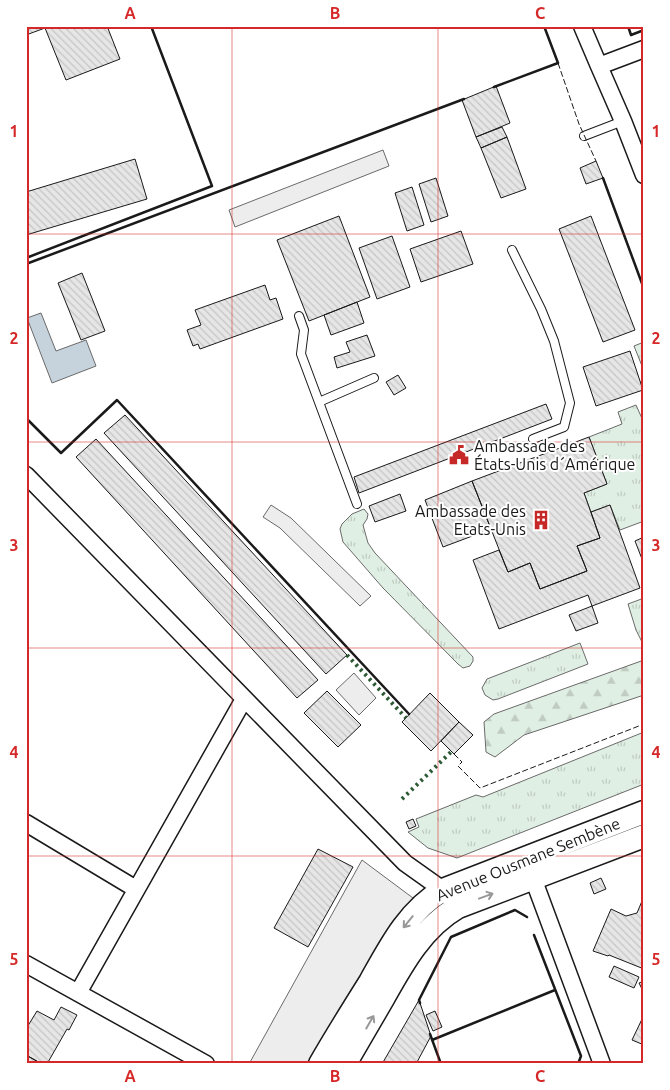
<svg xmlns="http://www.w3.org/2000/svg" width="670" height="1090" viewBox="0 0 670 1090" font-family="Ubuntu,sans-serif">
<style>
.grass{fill:url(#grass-tufts);stroke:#6a6a6a}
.forest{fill:url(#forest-firs);stroke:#6a6a6a}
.parking{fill:#ededed;stroke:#6a6a6a}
.water{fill:#c6d2dc;stroke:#6a6a6a}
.building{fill:url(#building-back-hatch);stroke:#1a1a1a}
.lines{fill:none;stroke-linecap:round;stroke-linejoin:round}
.service-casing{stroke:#1a1a1a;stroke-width:10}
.minor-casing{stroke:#1a1a1a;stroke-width:19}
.secondary-casing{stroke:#1a1a1a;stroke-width:25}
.service{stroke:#fff;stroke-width:8}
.minor{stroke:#fff;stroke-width:16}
.secondary{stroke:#fff;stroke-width:22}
.hedge{stroke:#2b5a34;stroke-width:4;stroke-dasharray:2.5 4;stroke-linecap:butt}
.fence{stroke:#1a1a1a;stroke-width:1;stroke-dasharray:6 2.5;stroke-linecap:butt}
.wall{stroke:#1a1a1a;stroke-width:2.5}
.oneway{stroke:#989898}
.grid{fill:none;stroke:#d62828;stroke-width:1;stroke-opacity:0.55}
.labels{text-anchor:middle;stroke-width:4;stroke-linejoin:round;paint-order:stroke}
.poi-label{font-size:16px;fill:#1a1a1a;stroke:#fff;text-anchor:start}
.street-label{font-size:16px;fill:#1a1a1a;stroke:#fff}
.neatline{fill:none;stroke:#d62828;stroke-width:2}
.grid-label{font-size:16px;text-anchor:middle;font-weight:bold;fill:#d62828}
</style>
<defs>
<pattern id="grass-tufts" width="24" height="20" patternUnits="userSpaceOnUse" patternTransform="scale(1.25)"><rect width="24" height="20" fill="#e0efe3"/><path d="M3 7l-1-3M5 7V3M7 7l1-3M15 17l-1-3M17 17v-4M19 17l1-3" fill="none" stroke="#c0ccc2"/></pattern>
<pattern id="forest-firs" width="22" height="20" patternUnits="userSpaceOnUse" patternTransform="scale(1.25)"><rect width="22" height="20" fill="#e0efe3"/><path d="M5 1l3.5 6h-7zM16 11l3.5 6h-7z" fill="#c0ccc2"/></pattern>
<pattern id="building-back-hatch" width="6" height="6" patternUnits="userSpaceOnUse" patternTransform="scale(1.25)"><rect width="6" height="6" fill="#e6e6e6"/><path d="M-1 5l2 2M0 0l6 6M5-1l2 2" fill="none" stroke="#c5c5c5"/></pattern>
</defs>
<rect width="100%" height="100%" fill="#fff"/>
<path class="grass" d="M644,342V371L634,346Z
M636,405L644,423V521L620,530L610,505L591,512L584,493L607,484L589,437L622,424L618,412Z
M364,509L368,514L367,519L363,525L368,543L375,553L473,657V661L470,666L463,668L458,664L383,588L343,542L340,529L342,524L352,514Z
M644,598V646L636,630L628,604Z
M580,643L588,664L498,699L493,700L485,695L482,688L487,679Z
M644,732V784L457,858L428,848L408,832L419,827L416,819L476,795L483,797Z"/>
<path class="forest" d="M644,660V695L524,735L495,757L486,752L484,722L494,714Z"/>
<path class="parking" d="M383,150L389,166L235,227L229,210Z
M271,505L291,518L371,596L360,606L280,528L263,517Z
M354,673L376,698L359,715L336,690Z
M362,860L417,901L318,1064H249Z"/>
<path class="water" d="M41,313L56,351L86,340L96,366L52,383L27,318Z"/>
<path class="building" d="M26,26H107L120,59L66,80L45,28L26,35Z
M496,86L510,123L476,137L462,100Z
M502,127L507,137L481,148L476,137Z
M507,137L526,189L501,198L481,148Z
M135,159L147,199L26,235V192Z
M596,161L603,178L586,184L580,168Z
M436,178L448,216L431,222L419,184Z
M412,187L424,225L407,231L395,193Z
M339,216L370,297L309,321L277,240Z
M591,216L635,330L603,342L559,229Z
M461,231L473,264L421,282L410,249Z
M392,236L410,287L377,299L359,248Z
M82,273L105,331L81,340L58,283Z
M265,285L270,300L276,298L283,319L200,349L198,344L193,346L187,330L201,325L195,310Z
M357,302L364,323L331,335L324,315Z
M367,335L375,356L337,368L334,357L350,352L346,342Z
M630,351L643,390L596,406L583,367Z
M398,375L406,388L394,395L386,382Z
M546,404L552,419L359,493L354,477Z
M125,415L347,655L326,674L104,433Z
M589,437L607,484L584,493L600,538L577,546L587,571L540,589L530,563L508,572L472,481Z
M96,439L318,680L297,698L76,457Z
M472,481L491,529L443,547L425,500Z
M400,494L406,511L375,522L369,506Z
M610,505L640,588L592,606L588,595L499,629L473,560L499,550L508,572L530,563L540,589L587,571L577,546L600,538L591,512Z
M644,537V558L642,559L635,541Z
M592,606L598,623L576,631L569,615Z
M327,691L361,725L338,747L304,713Z
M430,693L459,722L431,751L402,722Z
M459,722L473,735L454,754L441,741Z
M413,819L416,826L409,829L406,822Z
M318,849L353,867L308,947L274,928Z
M601,878L606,889L594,894L590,883Z
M642,901H644V969L609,955L608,956L593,951L611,909L626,916L637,913Z
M614,966L639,977L634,988L609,977Z
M644,981V993L639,983Z
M419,1000L431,1036L416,1064H382Z
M61,1007L77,1015L69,1030L67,1029L47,1064H42L26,1055V1029L37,1011L54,1020Z
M435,1011L442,1027L433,1031L426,1015Z
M643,1017L644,1018V1045L632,1040Z
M26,1055L42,1064H26Z"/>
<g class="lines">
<defs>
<path id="service" d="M584,136L623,121
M512,250L541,309L554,341L570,403L564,427L533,439
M299,316L304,330L301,354L357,504
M319,402L374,378"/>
<path id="minor" d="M582,26L599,66L644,49
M599,66L623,121L644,175
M26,475L405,863L443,890L450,898
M26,823L136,889
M530,870L602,1064
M26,964L206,1064
M78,993L244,699"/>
<path id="secondary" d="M320,1064C336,1036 353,1009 370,982C389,948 408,910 443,890L644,812
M345,1064C358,1042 371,1019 384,997C403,963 423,927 458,907L644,836"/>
</defs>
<use href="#service" class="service-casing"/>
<use href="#minor" class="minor-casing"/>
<use href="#secondary" class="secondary-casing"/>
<use href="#service" class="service"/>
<use href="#minor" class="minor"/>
<use href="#secondary" class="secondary"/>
<path class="hedge" d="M347,655L406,718
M402,799L452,751"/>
<path class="fence" d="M558,63L579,124L596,161
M454,754L462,762L458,766L480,788L644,724"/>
<path class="wall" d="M628,26L631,35L644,30
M494,87L558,63L544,26
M603,178L644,289
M26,258L212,186L151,26
M26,264L464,99
M26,418L61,453L117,400L409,714
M534,935L581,1056L578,1064
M420,1003L419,1000L451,937L515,910L527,917
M430,1034L441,1064
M432,1040L555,990"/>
</g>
<defs><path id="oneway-shaft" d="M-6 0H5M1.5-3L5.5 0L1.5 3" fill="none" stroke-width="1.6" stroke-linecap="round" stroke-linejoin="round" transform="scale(1.25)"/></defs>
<g class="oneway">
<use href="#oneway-shaft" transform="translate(486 896) rotate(-20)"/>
<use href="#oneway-shaft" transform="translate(408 922) rotate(129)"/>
<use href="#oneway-shaft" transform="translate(370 1022) rotate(-60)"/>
</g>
<path class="grid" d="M232,26V1064M438,26V1064M26,234H644M26,442H644M26,648H644M26,856H644"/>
<defs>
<symbol id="civic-bare" viewBox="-9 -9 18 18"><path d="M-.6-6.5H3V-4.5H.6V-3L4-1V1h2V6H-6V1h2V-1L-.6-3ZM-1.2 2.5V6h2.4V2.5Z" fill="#c62828" stroke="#fff" stroke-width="2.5" paint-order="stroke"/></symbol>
<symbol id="building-bare" viewBox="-9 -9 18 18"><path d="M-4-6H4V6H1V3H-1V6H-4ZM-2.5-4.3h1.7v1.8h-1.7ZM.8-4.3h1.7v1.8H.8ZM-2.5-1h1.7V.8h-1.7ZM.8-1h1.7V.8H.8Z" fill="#c62828" stroke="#fff" stroke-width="2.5" paint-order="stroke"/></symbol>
</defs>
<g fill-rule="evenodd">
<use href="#civic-bare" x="445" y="441" width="28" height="28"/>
<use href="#building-bare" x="527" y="506" width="28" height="28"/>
</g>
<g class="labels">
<g class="poi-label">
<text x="474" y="452">Ambassade des<tspan x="474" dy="18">États-Unis d´Amérique</tspan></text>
<text x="526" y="517" text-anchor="end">Ambassade des<tspan x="526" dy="18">Etats-Unis</tspan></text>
</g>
<g class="street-label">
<text transform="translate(528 859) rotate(-22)" y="6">Avenue Ousmane Sembène</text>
</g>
</g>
<rect width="670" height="1090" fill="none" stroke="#ffffff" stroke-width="55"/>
<rect x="28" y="28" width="614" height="1034" class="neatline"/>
<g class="grid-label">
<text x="130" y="19">A</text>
<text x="335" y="19">B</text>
<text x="540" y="19">C</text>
<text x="14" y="137">1</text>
<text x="656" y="137">1</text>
<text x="14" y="344">2</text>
<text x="656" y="344">2</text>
<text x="14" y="551">3</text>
<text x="656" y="551">3</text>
<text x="14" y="758">4</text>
<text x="656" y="758">4</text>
<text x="14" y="965">5</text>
<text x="656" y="965">5</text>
<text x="130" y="1082">A</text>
<text x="335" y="1082">B</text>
<text x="540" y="1082">C</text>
</g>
</svg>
